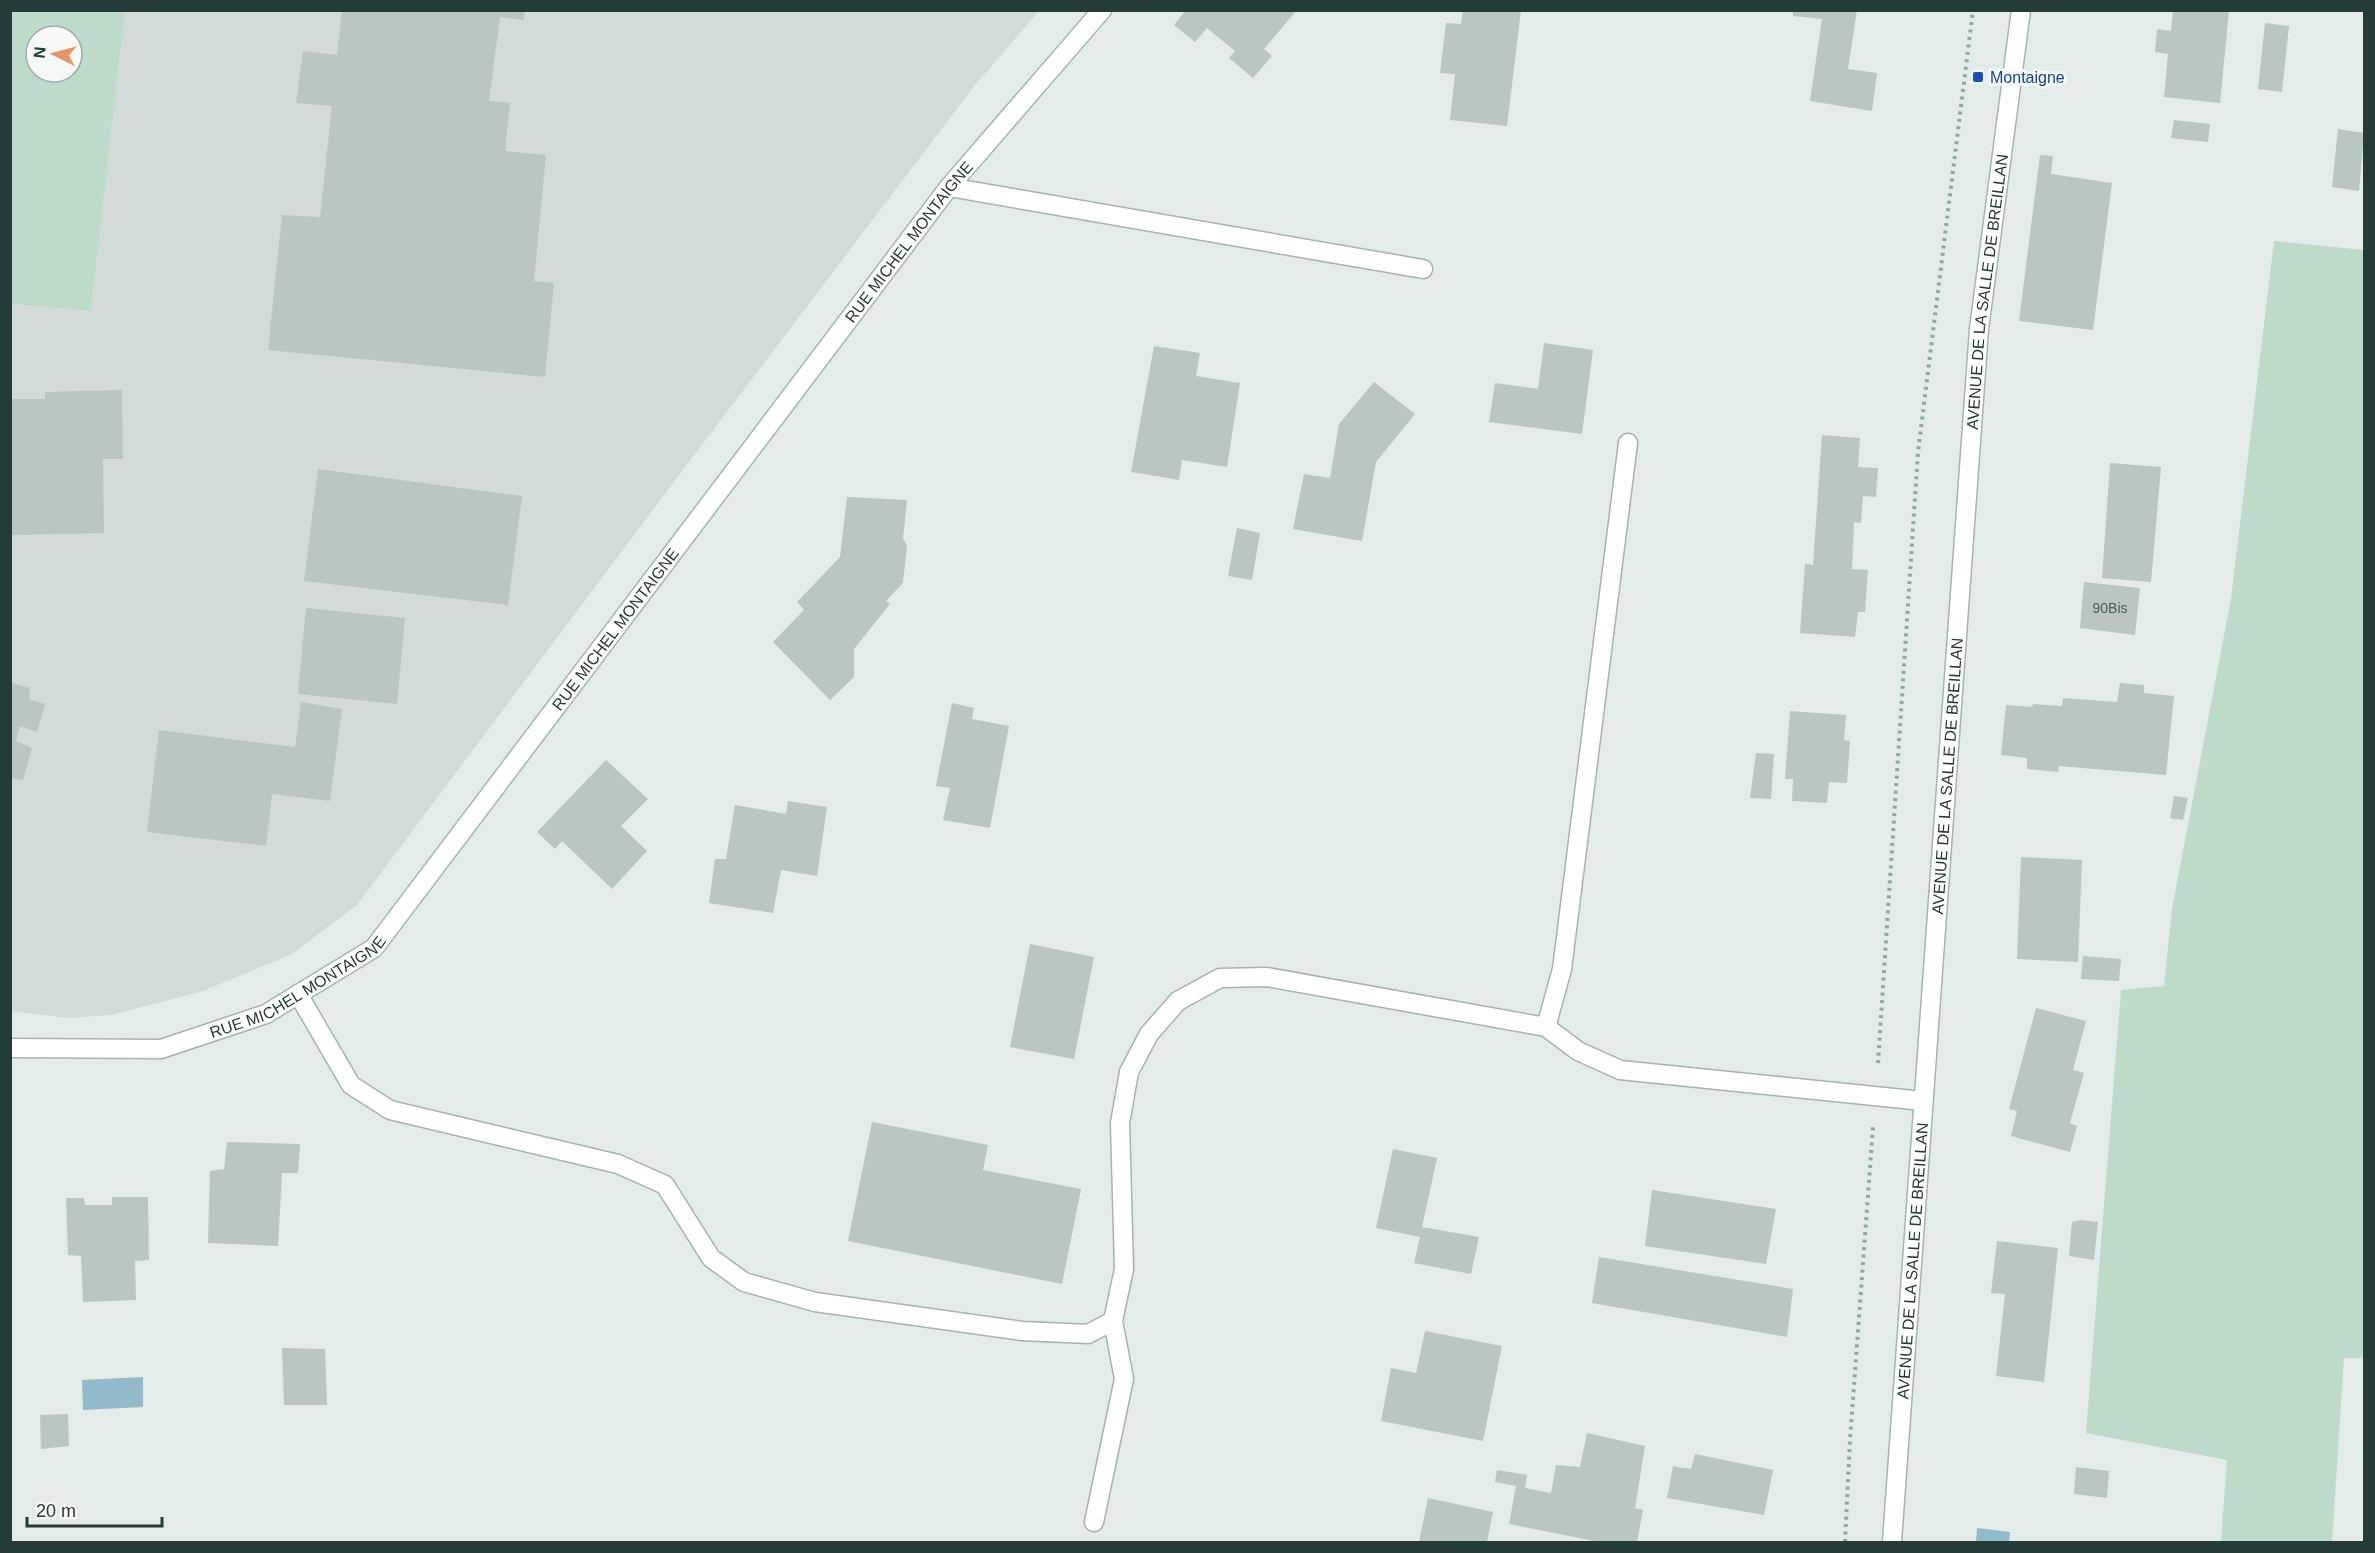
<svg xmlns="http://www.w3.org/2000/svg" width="2375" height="1553" viewBox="0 0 2375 1553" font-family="Arial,sans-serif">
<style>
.built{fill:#d2dbd8}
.green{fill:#bedac9;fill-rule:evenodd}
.water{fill:#91bbcb}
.building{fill:#b9c6c2}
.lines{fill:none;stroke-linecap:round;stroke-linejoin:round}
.street-casing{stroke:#a6b3b0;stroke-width:21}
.secondary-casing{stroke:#a3b6b2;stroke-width:21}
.path{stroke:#87aca5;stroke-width:4;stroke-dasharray:3 4.5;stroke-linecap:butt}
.street{stroke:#fff;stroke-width:18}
.secondary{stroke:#fff;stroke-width:18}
.transit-dot{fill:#1a4fb4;stroke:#f4f8f7;stroke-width:2}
.labels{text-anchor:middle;stroke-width:6;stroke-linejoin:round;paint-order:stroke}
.number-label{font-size:14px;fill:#4a5e5a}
.transit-label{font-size:16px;fill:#164399;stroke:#f4f8f7;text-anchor:start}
.street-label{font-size:16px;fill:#253b38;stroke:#f4f8f7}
</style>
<rect width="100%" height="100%" fill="#e3ece9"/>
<path class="built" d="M125,11H1039L975,85L670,487L357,905L292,954L203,991L111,1015L67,1018L11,1011L10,304L91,311Z"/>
<path class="green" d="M10,11H125L91,311L11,304ZM36,36H72V72H36Z
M2274,241L2364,250V1358H2344L2332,1542H2221L2227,1460L2086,1433L2121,990L2164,986L2172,909L2231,599Z"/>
<path class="water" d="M143,1377V1407L83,1410L82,1380Z
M1977,1528L2010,1532L2009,1542H1976Z"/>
<path class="building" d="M342,10H525L524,20L500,17L489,101L510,103L505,151L546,155L534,281L554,283L545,377L268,350L282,215L320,217L332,106L296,103L303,51L337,55Z
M1186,10H1297L1264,49L1272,56L1253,78L1229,58L1235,51L1207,28L1195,42L1174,25Z
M1463,10H1521L1507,126L1450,120L1455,74L1440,73L1446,23L1461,24Z
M1793,10H1857L1848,69L1877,73L1872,111L1810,101L1822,19L1793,16Z
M2173,10H2229L2220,103L2164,97L2168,54L2155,52L2157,29L2171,31Z
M2265,23L2289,26L2282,92L2258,89Z
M2174,120L2210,124L2208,142L2171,138Z
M2338,129L2364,133L2359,191L2332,187Z
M2040,155L2053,156L2051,174L2112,183L2093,330L2019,321Z
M1544,343L1593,350L1582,434L1489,422L1495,383L1538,389Z
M1154,346L1200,353L1196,376L1240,383L1227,467L1182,460L1179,480L1131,472Z
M1374,382L1415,414L1376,462L1362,541L1293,529L1304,474L1330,478L1339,424Z
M122,390L123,459H103L104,533L11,535L10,399H45V392Z
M1822,435L1860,438L1858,467L1878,468L1876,497L1863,496L1861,523L1854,522L1852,569L1868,570L1865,612H1858L1855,637L1800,633L1805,564L1813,565Z
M2110,463L2161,467L2151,582L2102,578Z
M318,469L522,496L508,605L304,581Z
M847,497L907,500L903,539L907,545L903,583L886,601L890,604L854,649V677L830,700L773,642L804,610L797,602L840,557Z
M1237,528L1260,533L1252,580L1228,576Z
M2084,582L2140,588L2135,635L2080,628Z
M306,608L405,618L397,704L298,694Z
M10,682L30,688L29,699L45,704L37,732L20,726L16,741L32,748L23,780L10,778Z
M2120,683L2144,685V693L2174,696L2166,775L2059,766L2058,772L2027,769V758L2001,755L2006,705L2032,707L2033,704L2062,706L2063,698L2117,702Z
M301,702L342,709L330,801L272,794L266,846L147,832L159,730L295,747Z
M952,703L974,708L972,719L1009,726L990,828L943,820L950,788L936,786Z
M1790,711L1846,715L1844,740L1850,741L1847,783L1829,782L1827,803L1792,801L1793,779H1785Z
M1756,753L1774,754L1771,799L1750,798Z
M606,760L648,799L621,826L647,851L612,889L562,841L555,849L537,832Z
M2174,796L2188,798L2183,820L2170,818Z
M788,801L827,807L817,876L781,870L773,913L709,903L715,859H726L735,805L786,814Z
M2021,857L2082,860L2078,962L2017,959Z
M1030,944L1094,957L1074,1059L1010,1047Z
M2083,956L2121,959L2119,981L2081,979Z
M2036,1008L2086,1021L2073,1070L2084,1073L2070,1123L2077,1126L2070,1152L2011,1136L2017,1111L2009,1109Z
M872,1122L988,1145L983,1170L1081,1189L1062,1284L848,1241Z
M227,1142L300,1144L298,1173H282L278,1246L208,1243L210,1171L224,1169Z
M1393,1149L1437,1158L1422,1227L1479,1237L1471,1274L1414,1263L1420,1237L1376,1228Z
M1652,1190L1776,1209L1766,1264L1645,1246Z
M112,1197H148L149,1260L135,1261L136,1300L83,1302L81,1256L68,1255L66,1198H84L85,1205H112Z
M2081,1220L2098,1222L2094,1260L2069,1256L2072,1222Z
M1997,1241L2058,1248L2044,1382L1996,1376L2005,1294L1991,1293Z
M1599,1257L1793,1289L1787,1337L1592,1303Z
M1425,1331L1502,1346L1483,1441L1381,1421L1391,1368L1416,1373Z
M282,1348L325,1349L327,1405H284Z
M68,1414L69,1446L41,1449L40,1415Z
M1587,1433L1645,1446L1635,1508L1643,1510L1637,1542H1594V1541L1509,1524L1516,1486L1495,1482L1497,1470L1527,1475L1525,1488L1551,1493L1556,1465L1580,1467Z
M1695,1454L1773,1470L1764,1515L1667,1498L1673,1466L1691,1469Z
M2076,1467L2109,1471L2107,1498L2074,1494Z
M1428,1498L1493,1512L1487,1542H1419Z"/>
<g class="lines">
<defs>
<path id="street" d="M949,187L1423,269
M298,994L351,1085L390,1110L618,1164L665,1185L711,1258L744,1282L815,1302L1022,1331L1088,1334L1113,1321L1124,1269L1120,1123L1129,1072L1149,1034L1178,1001L1220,978L1267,977L1546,1027L1578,1051L1620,1070L1923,1101
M1546,1027L1562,969L1628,443
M1094,1522L1124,1379L1113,1321"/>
<g id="secondary">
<path id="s1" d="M10,1048L161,1049L266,1014L374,948L949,187L1102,10"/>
<path id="s2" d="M1892,1542L1979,329L2021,10"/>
</g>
</defs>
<use href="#street" class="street-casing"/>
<use href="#secondary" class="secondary-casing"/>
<path class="path" d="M1878,1063L1918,452L1973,10
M1845,1542L1850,1440L1873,1127"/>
<use href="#street" class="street"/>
<use href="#secondary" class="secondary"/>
</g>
<rect class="transit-dot" x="1972" y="71" width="12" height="12" rx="3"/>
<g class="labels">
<g class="number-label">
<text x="2110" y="613">90Bis</text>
</g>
<g class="transit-label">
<text x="1990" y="83">Montaigne</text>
</g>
<g class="street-label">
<text dy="6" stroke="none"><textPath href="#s1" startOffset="1274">RUE MICHEL MONTAIGNE</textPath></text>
<text dy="6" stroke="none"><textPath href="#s2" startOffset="1254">AVENUE DE LA SALLE DE BREILLAN</textPath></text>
<text dy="6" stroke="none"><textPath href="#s1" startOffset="788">RUE MICHEL MONTAIGNE</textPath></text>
<text dy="6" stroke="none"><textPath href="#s2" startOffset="768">AVENUE DE LA SALLE DE BREILLAN</textPath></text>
<text dy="6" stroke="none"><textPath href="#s1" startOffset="302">RUE MICHEL MONTAIGNE</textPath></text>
<text dy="6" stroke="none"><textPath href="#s2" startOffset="282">AVENUE DE LA SALLE DE BREILLAN</textPath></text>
</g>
</g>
<rect width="2375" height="1553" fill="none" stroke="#253b38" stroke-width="24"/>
<g transform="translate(54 54) rotate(276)"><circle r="28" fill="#f4f8f7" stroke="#a1acab" stroke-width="1.5"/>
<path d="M0-4.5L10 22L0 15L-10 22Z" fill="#e49669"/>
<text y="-9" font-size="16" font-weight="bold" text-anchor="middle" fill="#253b38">N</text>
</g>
<path d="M27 1517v9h135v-9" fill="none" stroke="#253b38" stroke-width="3"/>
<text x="36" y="1517" font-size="18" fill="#253b38" stroke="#f4f8f7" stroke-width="4.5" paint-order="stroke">20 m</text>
</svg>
